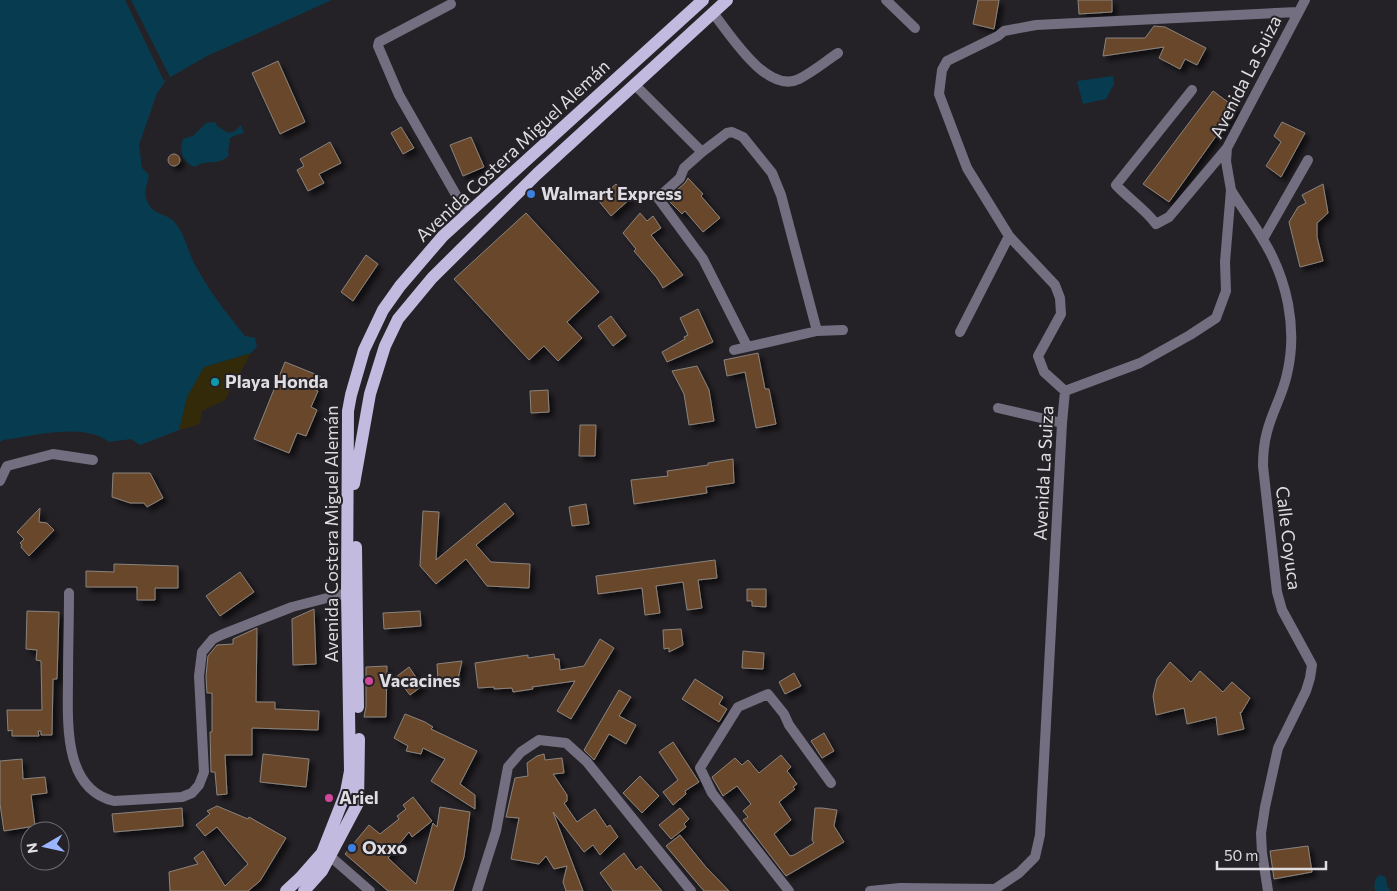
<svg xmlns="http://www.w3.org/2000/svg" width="1397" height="891" viewBox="0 0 1397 891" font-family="Commissioner,sans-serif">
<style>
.sand{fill:#332a09}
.water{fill:#073c50}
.pier{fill:#252227}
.building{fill:#69472b;stroke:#8a837d;filter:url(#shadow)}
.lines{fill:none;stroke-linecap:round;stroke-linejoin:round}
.street{stroke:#736e80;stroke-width:10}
.primary{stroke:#c3badf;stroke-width:12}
.shop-dot{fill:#3f7fe0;stroke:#252227;stroke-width:2}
.culture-dot{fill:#0f9aa8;stroke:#252227;stroke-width:2}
.hotel-dot{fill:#d1479c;stroke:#252227;stroke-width:2}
.labels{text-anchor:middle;stroke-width:4;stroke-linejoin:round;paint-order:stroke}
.street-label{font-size:18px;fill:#dfdde1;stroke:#252227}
.poi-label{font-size:18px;font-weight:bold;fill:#dfdde1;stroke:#252227;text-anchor:start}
</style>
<defs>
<filter id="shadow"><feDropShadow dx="4.5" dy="4.5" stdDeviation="2.5" flood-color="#0009"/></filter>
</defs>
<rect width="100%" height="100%" fill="#252227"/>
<path class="sand" d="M251,353L225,400L202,411L200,424L179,430L187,397L204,367Z"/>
<path class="water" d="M0,0H332L207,56L167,79L157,93L139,145L142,168L149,175C148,181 144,191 146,198C152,218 167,211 176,224C185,235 188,251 194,263C208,289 226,313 245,336L255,338L257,346L251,353L204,367L187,397L179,430L140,445L131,439L109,442C83,422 34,436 3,440L0,442Z
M1113,76L1114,84L1106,99L1083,104L1077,81Z
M216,122V125L228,133L235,131L241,125L244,133L236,135L230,138L228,152L229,155C219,167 206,158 195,167C182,163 179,151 183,139L193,136L206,123Z
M1380,875L1386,877L1387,886L1391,891H1375C1374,885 1374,879 1380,875Z"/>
<path class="pier" d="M125,0H131L170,77L164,81Z"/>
<path class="building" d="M978,0H999L994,29L973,24Z
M1078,0H1112V12L1079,14Z
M1154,26L1165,27L1206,48L1197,65L1185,59L1180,69L1159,58L1164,47L1103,56L1106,38H1145Z
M278,61L305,122L280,134L252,73Z
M1213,91L1236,108L1169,202L1143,184Z
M1282,122L1305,133L1281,177L1266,166L1281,142L1274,136Z
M401,127L414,148L403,154L391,133Z
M471,137L484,167L463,176L450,145Z
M330,142L341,163L319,174L324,183L308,191L297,170L304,166L300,159Z
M168 160a6 6 0 1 1 12 0a6 6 0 1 1-12 0Z
M688,178L703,194L701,196L720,218L703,232L685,211L682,214L669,201V197L685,183Z
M616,184L630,199L611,216L598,200Z
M1323,184L1328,213L1317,223V237L1323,261L1300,267L1289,222L1298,207L1306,203L1302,195Z
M526,213L599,292L567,322L582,338L558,361L544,346L529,360L454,279Z
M640,213L647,221L653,216L661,228L651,235L683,275L663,288L657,278L634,251L636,249L623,233Z
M366,255L378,264L353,301L341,292Z
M698,309L713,342L667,362L662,352L685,339L684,337L688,335L680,318Z
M611,316L626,336L613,346L598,326Z
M758,353L765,389H769L776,424L756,428L745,372L727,376L724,360Z
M285,362L320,376L314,389L318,391L311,407L317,410L306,436L297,433L289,453L254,439Z
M697,366L709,390L714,421L689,425L684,394L672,371Z
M548,390L549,412L531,413L530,391Z
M580,425H596L595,456H579Z
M733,459L734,483L706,487L707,493L634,504L631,480L668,476L667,471L708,465V463Z
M113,473H150L163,498L147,507L144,503H130L112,497Z
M505,503L514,514L476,545L491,562L530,564L529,588L487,586L466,559L436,584L420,566L423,511L439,512L436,560Z
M586,504L589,524L572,526L569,507Z
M40,508L39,522L47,523L54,530L29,556L21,547L22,545L20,543L24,539L17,532Z
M715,560L717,578L698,580L702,608L687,610L683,582L656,586L660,613L645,615L642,588L598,594L596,576Z
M114,564L178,566V588H155V600H137V587H86V571L114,572Z
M240,572L254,592L220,616L206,596Z
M747,589H766V607L752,606V601H747Z
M314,609L316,664L293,665L292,619Z
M27,611L59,612L57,679H53L52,735H41V731H38L39,736H12V730L8,731L7,710H42L41,661L36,660L37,650L26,649Z
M420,611L421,626L384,629L383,613Z
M257,628L256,702H275V709L319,711L318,730L252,728V755H225L227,794L217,795L215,772H211L210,732H212V693H207L206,676L208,656L217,645L233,644V639Z
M681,629L683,645L669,652V648L664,649L663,630Z
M600,639L614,648L571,719L557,711L575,681L532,687L533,689L513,692L512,688L494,689V687L478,688L475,663L528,655V658L554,654L555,659H559L560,670L584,666Z
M743,651L764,653L763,669L742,668Z
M462,661L458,679L438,681L437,664Z
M1170,662L1191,682L1200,671L1223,692L1232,682L1250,698L1241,713L1240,712L1244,729L1218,735L1216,717L1187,724L1184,708L1156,715L1153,696L1157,679Z
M387,666L386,717H364L366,707V667Z
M409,667L422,686L410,695L396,677Z
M794,673L801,686L785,694L779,682Z
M695,679L723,697L719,704L727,709L719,722L682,699Z
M619,690L631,697L619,716L636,725L626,744L609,734L594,760L584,750Z
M405,714L425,722L433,727L431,729L477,751L460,784L475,795V809L431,781L445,759L423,748L421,754L406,751L408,746L394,738Z
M824,733L834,751L822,758L811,741Z
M673,742L699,782L685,791L686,794L673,805L663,792L678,780L659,752Z
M263,754L309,759L306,787L260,782Z
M544,754L545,760L562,758L564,773L553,774L567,795V801L564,803L577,822L595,809L607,827L610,825L618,837L600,855L593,845L584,852L553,812L583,891H566L563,882L567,866L554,869L546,856L539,864L511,859L519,818L506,817L515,778L528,776L527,763L537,756Z
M781,755L791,767L787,771L797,784L793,787L795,789L779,802L791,820L774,834L790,856L794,855L814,843L812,840L815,808H822L837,810L834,826L844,842L786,876L743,820L748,817L743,811L751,804L737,786L723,796L712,777L735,758L742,765L748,760L759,773Z
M22,759L23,779L45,777L47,793L31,795L35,826L4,831L0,804V761Z
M640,776L659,796L642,813L623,793Z
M413,797L432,821L412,837L409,832L388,858L416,884L433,823L437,827L440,807L470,812L464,857L453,891H388L345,854L369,825L380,834L399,819L397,816L406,809L403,805Z
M217,806L248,819L249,817L286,838L260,881L248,891H170L169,872L198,864L194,858L203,851L225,886L248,864L217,827L205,836L196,825L210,814L207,811Z
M182,808L183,826L114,832L112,814Z
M680,808L689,819L684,824L686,827L671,839L659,825Z
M680,835L705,866L729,891H704L691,876L666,846Z
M1308,846L1312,872L1274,879L1270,851Z
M624,853L636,870L641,866L662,891H613L600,873Z"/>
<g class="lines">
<path class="street" d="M886,0L915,28
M451,4L379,42L378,46L399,95L467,214
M713,13C730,34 767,95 799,79C813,72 826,61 838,53
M635,85L702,152
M1192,90L1116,185C1129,199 1145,209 1156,224L1169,217L1227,148
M1231,190C1241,207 1253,222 1262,238C1287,278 1298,328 1287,374C1283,394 1272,412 1267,432C1264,443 1263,454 1263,466L1277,592L1282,610L1312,665L1310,678L1306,691L1278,748L1265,807L1261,833L1262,853L1268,891
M1263,239L1308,160
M960,332L1009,236
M747,346L703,259L658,198L680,178L684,168L702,152L727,133L732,132L743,137L772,173L781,195L817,331
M734,350L817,331L843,330
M1065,391L1044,372L1038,356L1061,314L1060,298L1055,285L1009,236L967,168L939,94L942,70L947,61L998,36L1004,31L1036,25L1297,12
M998,408L1062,423
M0,481L7,466L53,454L93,460
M69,593C69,621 68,650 68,678C68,719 62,789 114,801L182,797L192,793L199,785L204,772L199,676L202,652L213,639L221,635L292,607L354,591
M325,854L331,857L370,891
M477,891L496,831L508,767L521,752L539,740L566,743L587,762L691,891
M789,891L712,793L700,768L738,707L768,694L784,714L789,725L831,783
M870,891L900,888L995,889L1019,873L1035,857L1040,835L1062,423L1065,391L1140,363L1190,335L1216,318L1226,291L1225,262L1231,190L1226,161L1227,148L1305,0"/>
<path class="primary" d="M354,484L370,394L385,346L398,319L432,278L537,174L727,0
M356,547L358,707
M286,891L300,878L322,853L346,792L350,771L347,593L348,411L351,395L364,350L383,310L400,286L443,236L703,0
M304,891L322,871L358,803L359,739"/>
</g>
<g class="shop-dot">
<circle cx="531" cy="194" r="5"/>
<circle cx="352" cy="848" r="5"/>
</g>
<circle class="culture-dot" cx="215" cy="382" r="5"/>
<g class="hotel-dot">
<circle cx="369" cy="681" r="5"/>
<circle cx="329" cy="798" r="5"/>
</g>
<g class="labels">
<g class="street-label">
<text transform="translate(1246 77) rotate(-63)" y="6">Avenida La Suiza</text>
<text transform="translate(513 151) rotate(-43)" y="6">Avenida Costera Miguel Alemán</text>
<text transform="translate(1044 473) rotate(-87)" y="6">Avenida La Suiza</text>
<text transform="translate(332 534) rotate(-90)" y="6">Avenida Costera Miguel Alemán</text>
<text transform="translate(1288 538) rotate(83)" y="6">Calle Coyuca</text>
</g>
<g class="poi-label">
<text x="541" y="200">Walmart Express</text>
<text x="225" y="388">Playa Honda</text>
<text x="379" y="687">Vacacines</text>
<text x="339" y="804">Ariel</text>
<text x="362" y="854">Oxxo</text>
</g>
</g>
<g transform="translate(45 846) rotate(261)"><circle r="24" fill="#252227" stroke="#6f6d71"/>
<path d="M0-4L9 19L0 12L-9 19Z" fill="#9ab5fd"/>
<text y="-8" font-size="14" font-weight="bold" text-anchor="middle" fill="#dfdde1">N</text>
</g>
<path d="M1217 861v8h109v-8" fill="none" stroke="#dfdde1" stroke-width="2.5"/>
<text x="1224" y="861" font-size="15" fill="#dfdde1" stroke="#252227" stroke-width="4" paint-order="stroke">50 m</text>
</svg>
